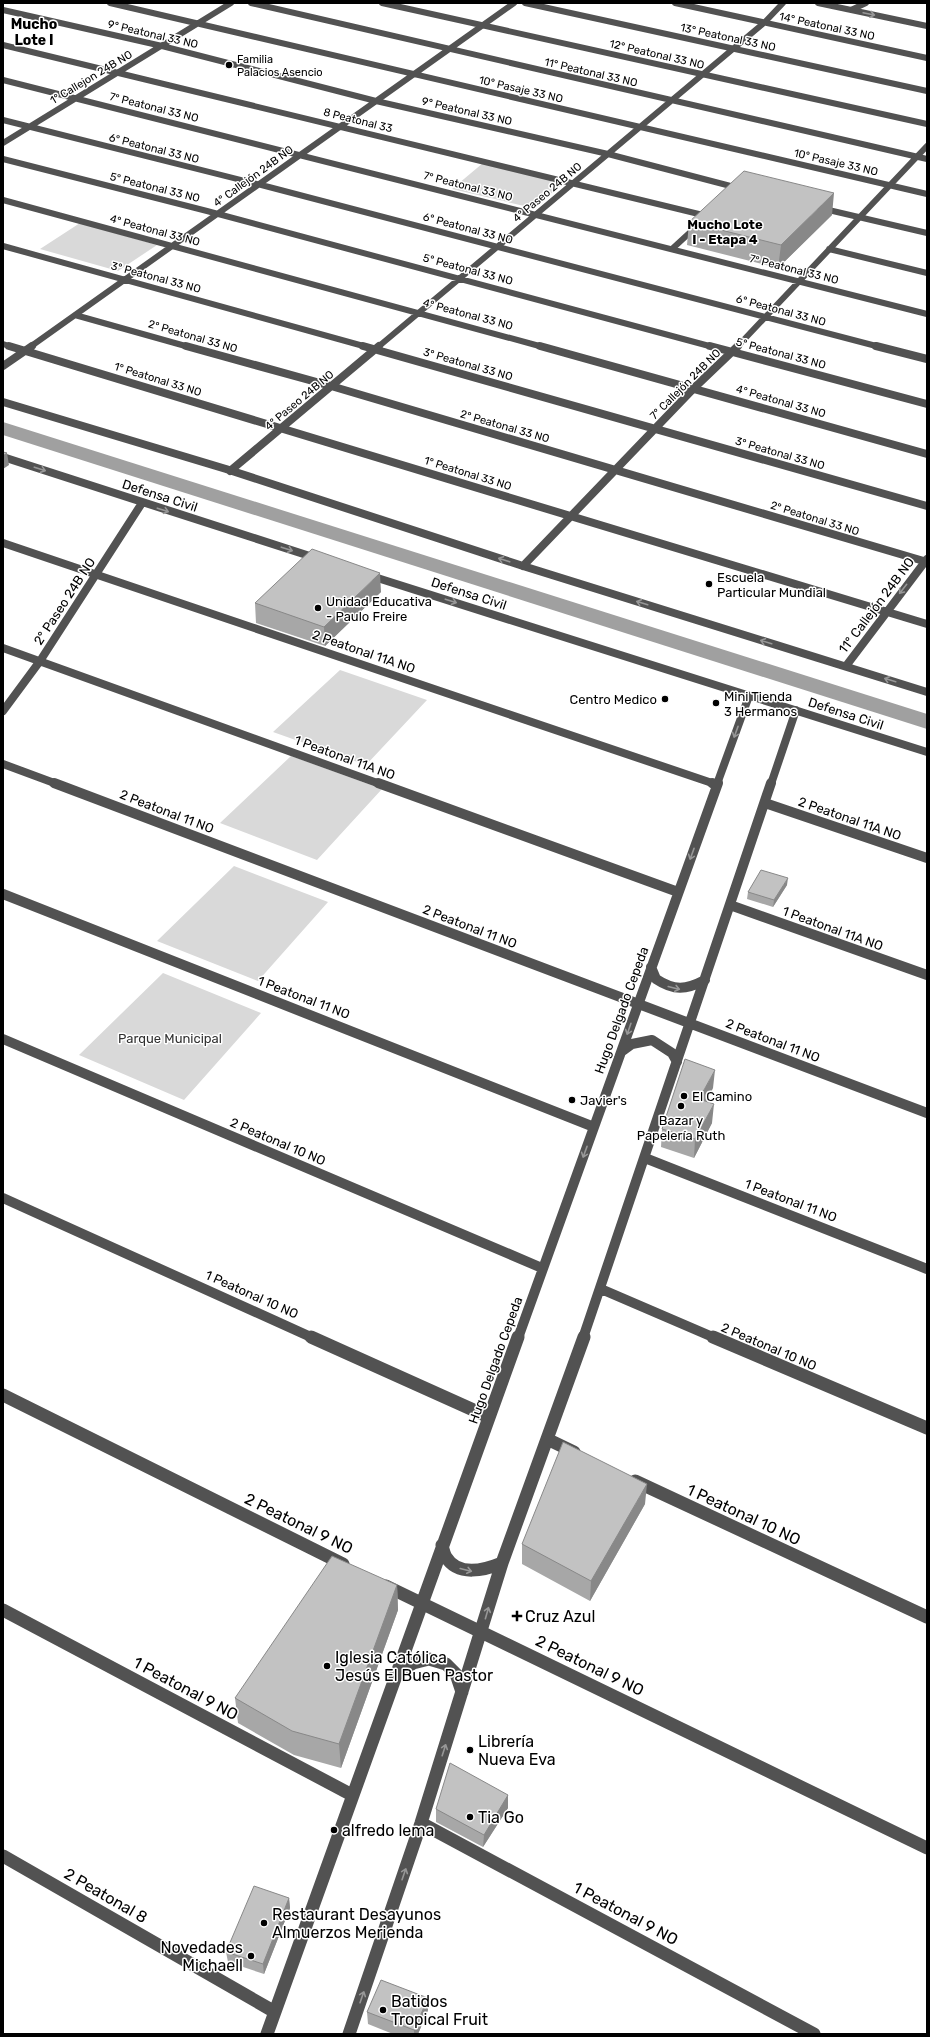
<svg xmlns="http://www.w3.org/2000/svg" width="930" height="2037" viewBox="0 0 930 2037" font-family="Rubik,sans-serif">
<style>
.green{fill:#d9d9d9}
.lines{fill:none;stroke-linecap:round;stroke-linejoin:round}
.canal{fill:#a0a0a0;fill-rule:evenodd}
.minor-far3{stroke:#525252;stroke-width:6}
.minor-far2{stroke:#525252;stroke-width:8}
.minor-far1{stroke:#525252;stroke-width:10}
.minor{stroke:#525252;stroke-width:13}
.wall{fill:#a7a7a7}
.shaded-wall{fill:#888}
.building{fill:#c2c2c2;stroke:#888}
.oneway{stroke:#979797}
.poi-dot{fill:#000;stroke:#fff;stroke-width:1.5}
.labels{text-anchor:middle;stroke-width:3;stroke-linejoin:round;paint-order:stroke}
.far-street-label{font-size:11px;fill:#000;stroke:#fff}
.far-poi-label{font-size:11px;fill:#000;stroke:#fff;text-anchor:start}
.far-quarter-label{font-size:13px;font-weight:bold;fill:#000;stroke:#fff}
.street-label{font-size:13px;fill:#000;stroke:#fff}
.poi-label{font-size:13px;fill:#000;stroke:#fff;text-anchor:start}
.park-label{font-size:13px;fill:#303030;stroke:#fff}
.far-district-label{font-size:14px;font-weight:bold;fill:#000;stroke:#fff}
.near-street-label{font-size:16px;fill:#000;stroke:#fff}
.near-poi-label{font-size:16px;fill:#000;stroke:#fff;text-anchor:start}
</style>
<rect width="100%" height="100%" fill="#fff"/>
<path class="green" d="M483,163L564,183L533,208L452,189Z
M80,223L157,245L118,271L40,249Z
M340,670L427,700L366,765L273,732Z
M291,756L382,789L317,860L220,823Z
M234,866L328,902L258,981L157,941Z
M163,973L261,1013L184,1100L79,1055Z"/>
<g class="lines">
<path class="canal" d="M3,422L927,714V729L3,435Z"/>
<path class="minor-far3" d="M110,3L927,194
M251,3L927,159
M382,3L927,124
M525,3L927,91
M675,3L927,58
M818,3L927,26
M3,10L162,46L376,101L608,154L742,189
M851,10L866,3
M3,45L707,216
M3,80L927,314
M3,120L269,187L880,347
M3,143L231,3
M3,159L207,211L713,347
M3,200L543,347
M820,208L927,233
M3,246L367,347
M672,249L697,226
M829,249L927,273
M75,315L189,347
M3,344L12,347
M30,347L514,3
M378,347L765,22L783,3
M737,347L927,146"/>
<path class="minor-far2" d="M9,346L927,624
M186,346L331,386L927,562
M363,346L927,506
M540,346L927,454
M710,346L927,404
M876,346L927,359
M3,366L32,346
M3,402L226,469L523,566L927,692
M3,457L319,559
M230,471L379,346
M3,543L715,784
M523,566L694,388L738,346
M368,575L927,752
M3,648L380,784
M846,666L927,559
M3,711L40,661L142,503
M3,764L57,784
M717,784L749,696
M771,784L796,710"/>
<path class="minor-far1" d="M54,783L927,1113
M378,783L678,892
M712,783L717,785
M765,803L927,858
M3,894L594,1127
M730,905L927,975
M651,967L656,979C674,991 686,990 705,980
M3,1039L542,1268
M621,1052L632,1044L652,1040L672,1053L677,1062
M645,1158L927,1269
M3,1198L313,1338
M601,1289L715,1338
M518,1338L718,783
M583,1338L771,783"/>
<path class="minor" d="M311,1337L489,1417
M713,1337L927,1428
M3,1395L343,1564
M547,1439L574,1452
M635,1481L927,1617
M442,1545C443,1549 444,1554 446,1557C458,1577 485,1570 502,1563
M386,1586L927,1848
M3,1610L352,1795
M395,1676L413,1663L429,1659L446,1664L456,1674L462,1692
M421,1823L814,2034
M3,1856L275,2012
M267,2034L518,1337
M349,2034L421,1823L502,1563L584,1337"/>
</g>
<path class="wall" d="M832,215L778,268L687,245L689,222Z
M381,592L325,646L256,623L255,603Z
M787,885L773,907L747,899L748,892Z
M713,1088L706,1102L712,1123L694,1158L661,1147L662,1129Z
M645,1504L590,1601L522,1564V1544Z
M397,1585L398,1610L341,1768L294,1755L238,1723L235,1698Z
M508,1795V1808L483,1847L436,1822V1809Z
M289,1898L290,1908L264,1974L228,1962L226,1952Z
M428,1998V2010L418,2034H393L368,2024L367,2012Z"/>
<path class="shaded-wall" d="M834,193L832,215L778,268L781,245Z
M7,453L9,465L3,469V456Z
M380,573L381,592L325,646L324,627Z
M788,878L787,885L773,907L774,900Z
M715,1070L713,1088L697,1118L699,1099Z
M714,1104L712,1123L694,1158L695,1139Z
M647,1484L645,1504L590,1601L591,1581Z
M397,1585L398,1610L341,1768L339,1744Z
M508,1795V1808L483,1847L484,1835Z
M289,1898L290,1908L264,1974L263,1964Z
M428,1998V2010L418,2034H414V2030Z"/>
<path class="building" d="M744,171L834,193L781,245L689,222Z
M3,452L7,453L3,456Z
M312,549L380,573L324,627L255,603Z
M761,870L788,878L774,900L748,892Z
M685,1059L715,1070L699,1099L714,1104L695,1139L662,1129Z
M563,1442L647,1484L591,1581L522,1544Z
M332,1556L397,1585L339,1744L292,1731L235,1698Z
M450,1763L508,1795L484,1835L436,1809Z
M254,1886L289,1898L263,1964L226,1952Z
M381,1980L428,1998L414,2030L367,2012Z"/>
<defs><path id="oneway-shaft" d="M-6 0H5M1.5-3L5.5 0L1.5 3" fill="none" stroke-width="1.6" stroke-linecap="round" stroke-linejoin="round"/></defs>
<g class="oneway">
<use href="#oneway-shaft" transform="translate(869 14) rotate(12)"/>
<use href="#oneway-shaft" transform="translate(40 469) rotate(18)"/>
<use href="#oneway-shaft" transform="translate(163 510) rotate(18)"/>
<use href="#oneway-shaft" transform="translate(287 549) rotate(18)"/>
<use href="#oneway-shaft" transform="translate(504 560) rotate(-162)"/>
<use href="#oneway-shaft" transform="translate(903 589) rotate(128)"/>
<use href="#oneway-shaft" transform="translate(451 601) rotate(18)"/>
<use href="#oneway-shaft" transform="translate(642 603) rotate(-163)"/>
<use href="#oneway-shaft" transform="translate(766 642) rotate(-163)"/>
<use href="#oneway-shaft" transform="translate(890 680) rotate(-163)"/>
<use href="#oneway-shaft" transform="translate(736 732) rotate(110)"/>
<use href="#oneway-shaft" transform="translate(692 854) rotate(110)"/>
<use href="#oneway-shaft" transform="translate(674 988) rotate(14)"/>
<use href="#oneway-shaft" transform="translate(629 1029) rotate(109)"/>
<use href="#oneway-shaft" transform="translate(585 1152) rotate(110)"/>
<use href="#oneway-shaft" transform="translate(466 1570) rotate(14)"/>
<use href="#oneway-shaft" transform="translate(487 1613) rotate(-74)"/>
<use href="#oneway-shaft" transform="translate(444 1750) rotate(-72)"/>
<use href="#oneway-shaft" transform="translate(404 1874) rotate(-71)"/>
<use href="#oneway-shaft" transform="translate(362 1997) rotate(-71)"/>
</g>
<g class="poi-dot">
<circle cx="229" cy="65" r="4"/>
<circle cx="709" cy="584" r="4"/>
<circle cx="318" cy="608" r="4"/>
<circle cx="665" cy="699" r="4"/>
<circle cx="716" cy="703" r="4"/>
<circle cx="684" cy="1096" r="4"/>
<circle cx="572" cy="1100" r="4"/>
<circle cx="681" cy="1106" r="4"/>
<path d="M515 1610h4v4h4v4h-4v4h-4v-4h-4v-4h4z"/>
<circle cx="327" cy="1666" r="4"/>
<circle cx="470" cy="1750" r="4"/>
<circle cx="470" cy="1817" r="4"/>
<circle cx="334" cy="1830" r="4"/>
<circle cx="264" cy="1923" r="4"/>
<circle cx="251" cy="1956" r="4"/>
<circle cx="383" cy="2010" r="4"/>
</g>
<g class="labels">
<g class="far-street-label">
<text transform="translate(827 26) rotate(12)" y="4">14° Peatonal 33 NO</text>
<text transform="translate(153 34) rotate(13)" y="4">9° Peatonal 33 NO</text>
<text transform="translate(728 37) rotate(12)" y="4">13° Peatonal 33 NO</text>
<text transform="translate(657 54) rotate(13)" y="4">12° Peatonal 33 NO</text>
<text transform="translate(591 72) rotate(13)" y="4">11° Peatonal 33 NO</text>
<text transform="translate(91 77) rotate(-31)" y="4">1° Callejon 24B NO</text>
<text transform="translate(521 89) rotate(13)" y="4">10° Pasaje 33 NO</text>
<text transform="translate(154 107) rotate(14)" y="4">7° Peatonal 33 NO</text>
<text transform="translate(467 111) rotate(13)" y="4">9° Peatonal 33 NO</text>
<text transform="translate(358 120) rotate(14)" y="4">8 Peatonal 33</text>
<text transform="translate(154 148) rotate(14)" y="4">6° Peatonal 33 NO</text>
<text transform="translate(836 162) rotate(13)" y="4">10° Pasaje 33 NO</text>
<text transform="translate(253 176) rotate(-36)" y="4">4° Callejón 24B NO</text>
<text transform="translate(468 186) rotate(14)" y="4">7° Peatonal 33 NO</text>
<text transform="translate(155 187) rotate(14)" y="4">5° Peatonal 33 NO</text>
<text transform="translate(547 192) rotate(-40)" y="4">4° Paseo 24B NO</text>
<text transform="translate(468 228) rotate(15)" y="4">6° Peatonal 33 NO</text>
<text transform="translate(155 230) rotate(15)" y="4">4° Peatonal 33 NO</text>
<text transform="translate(468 269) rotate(15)" y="4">5° Peatonal 33 NO</text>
<text transform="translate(794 269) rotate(14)" y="4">7° Peatonal 33 NO</text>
<text transform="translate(156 277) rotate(15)" y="4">3° Peatonal 33 NO</text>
<text transform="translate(781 310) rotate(15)" y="4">6° Peatonal 33 NO</text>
<text transform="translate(468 314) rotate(15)" y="4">4° Peatonal 33 NO</text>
<text transform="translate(193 336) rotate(16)" y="4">2° Peatonal 33 NO</text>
<text transform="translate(781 353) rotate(15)" y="4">5° Peatonal 33 NO</text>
<text transform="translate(468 364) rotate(16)" y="4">3° Peatonal 33 NO</text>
<text transform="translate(158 379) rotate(17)" y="4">1° Peatonal 33 NO</text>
<text transform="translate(685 384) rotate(-45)" y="4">7° Callejón 24B NO</text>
<text transform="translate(299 400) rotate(-40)" y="4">4° Paseo 24B NO</text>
<text transform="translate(781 401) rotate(16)" y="4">4° Peatonal 33 NO</text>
<text transform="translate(505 426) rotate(16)" y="4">2° Peatonal 33 NO</text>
<text transform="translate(780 453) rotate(16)" y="4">3° Peatonal 33 NO</text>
<text transform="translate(468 473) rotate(17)" y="4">1° Peatonal 33 NO</text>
<text transform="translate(815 518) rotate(17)" y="4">2° Peatonal 33 NO</text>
</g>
<g class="far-poi-label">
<text x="237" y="63">Familia<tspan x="237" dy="13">Palacios Asencio</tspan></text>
</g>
<g class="far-quarter-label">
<text x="725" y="229">Mucho Lote<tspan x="725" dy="15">I - Etapa 4</tspan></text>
</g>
<g class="street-label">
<text transform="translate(160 495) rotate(18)" y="5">Defensa Civil</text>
<text transform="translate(469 593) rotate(18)" y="5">Defensa Civil</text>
<text transform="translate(64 601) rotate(-57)" y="5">2° Paseo 24B NO</text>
<text transform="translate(876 605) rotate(-53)" y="5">11° Callejón 24B NO</text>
<text transform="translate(364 651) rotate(19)" y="5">2 Peatonal 11A NO</text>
<text transform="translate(846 713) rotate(18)" y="5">Defensa Civil</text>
<text transform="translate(345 757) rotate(20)" y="5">1 Peatonal 11A NO</text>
<text transform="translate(167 811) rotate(21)" y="5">2 Peatonal 11 NO</text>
<text transform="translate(850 818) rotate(19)" y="5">2 Peatonal 11A NO</text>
<text transform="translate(470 926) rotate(21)" y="5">2 Peatonal 11 NO</text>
<text transform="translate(833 928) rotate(20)" y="5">1 Peatonal 11A NO</text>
<text transform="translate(304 997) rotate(21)" y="5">1 Peatonal 11 NO</text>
<text transform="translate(621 1010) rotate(-70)" y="5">Hugo Delgado Cepeda</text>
<text transform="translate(773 1040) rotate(21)" y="5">2 Peatonal 11 NO</text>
<text transform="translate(278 1141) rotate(23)" y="5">2 Peatonal 10 NO</text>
<text transform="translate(791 1200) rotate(21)" y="5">1 Peatonal 11 NO</text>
<text transform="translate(252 1294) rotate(24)" y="5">1 Peatonal 10 NO</text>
<text transform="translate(769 1346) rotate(23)" y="5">2 Peatonal 10 NO</text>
<text transform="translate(495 1360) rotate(-70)" y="5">Hugo Delgado Cepeda</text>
</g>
<g class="poi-label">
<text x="717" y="582">Escuela<tspan x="717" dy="15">Particular Mundial</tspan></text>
<text x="326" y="606">Unidad Educativa<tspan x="326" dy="15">- Paulo Freire</tspan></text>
<text x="724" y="701">Mini Tienda<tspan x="724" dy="15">3 Hermanos</tspan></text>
<text x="657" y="704" text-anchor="end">Centro Medico</text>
<text x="692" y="1101">El Camino</text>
<text x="580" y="1105">Javier's</text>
<text x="681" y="1125" text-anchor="middle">Bazar y<tspan x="681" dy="15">Papelería Ruth</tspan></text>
</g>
<g class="park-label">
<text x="170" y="1043">Parque Municipal</text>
</g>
<g class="far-district-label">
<text x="34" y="29">Mucho<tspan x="34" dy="16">Lote I</tspan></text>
</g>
<g class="near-street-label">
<text transform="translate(744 1514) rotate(25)" y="6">1 Peatonal 10 NO</text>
<text transform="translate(299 1523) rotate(26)" y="6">2 Peatonal 9 NO</text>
<text transform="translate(590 1665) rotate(26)" y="6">2 Peatonal 9 NO</text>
<text transform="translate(186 1688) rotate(28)" y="6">1 Peatonal 9 NO</text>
<text transform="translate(106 1895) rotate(30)" y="6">2 Peatonal 8</text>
<text transform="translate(626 1913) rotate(28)" y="6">1 Peatonal 9 NO</text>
</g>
<g class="near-poi-label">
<text x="525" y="1622">Cruz Azul</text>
<text x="335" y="1663">Iglesia Católica<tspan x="335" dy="18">Jesús El Buen Pastor</tspan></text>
<text x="478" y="1747">Librería<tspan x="478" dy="18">Nueva Eva</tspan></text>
<text x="478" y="1823">Tia Go</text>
<text x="342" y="1836">alfredo lema</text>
<text x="272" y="1920">Restaurant Desayunos<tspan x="272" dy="18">Almuerzos Merienda</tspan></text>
<text x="243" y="1953" text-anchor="end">Novedades<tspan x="243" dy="18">Michaell</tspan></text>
<text x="391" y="2007">Batidos<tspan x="391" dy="18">Tropical Fruit</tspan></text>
</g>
</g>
<rect width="930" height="2037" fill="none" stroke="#000000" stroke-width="8"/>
</svg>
